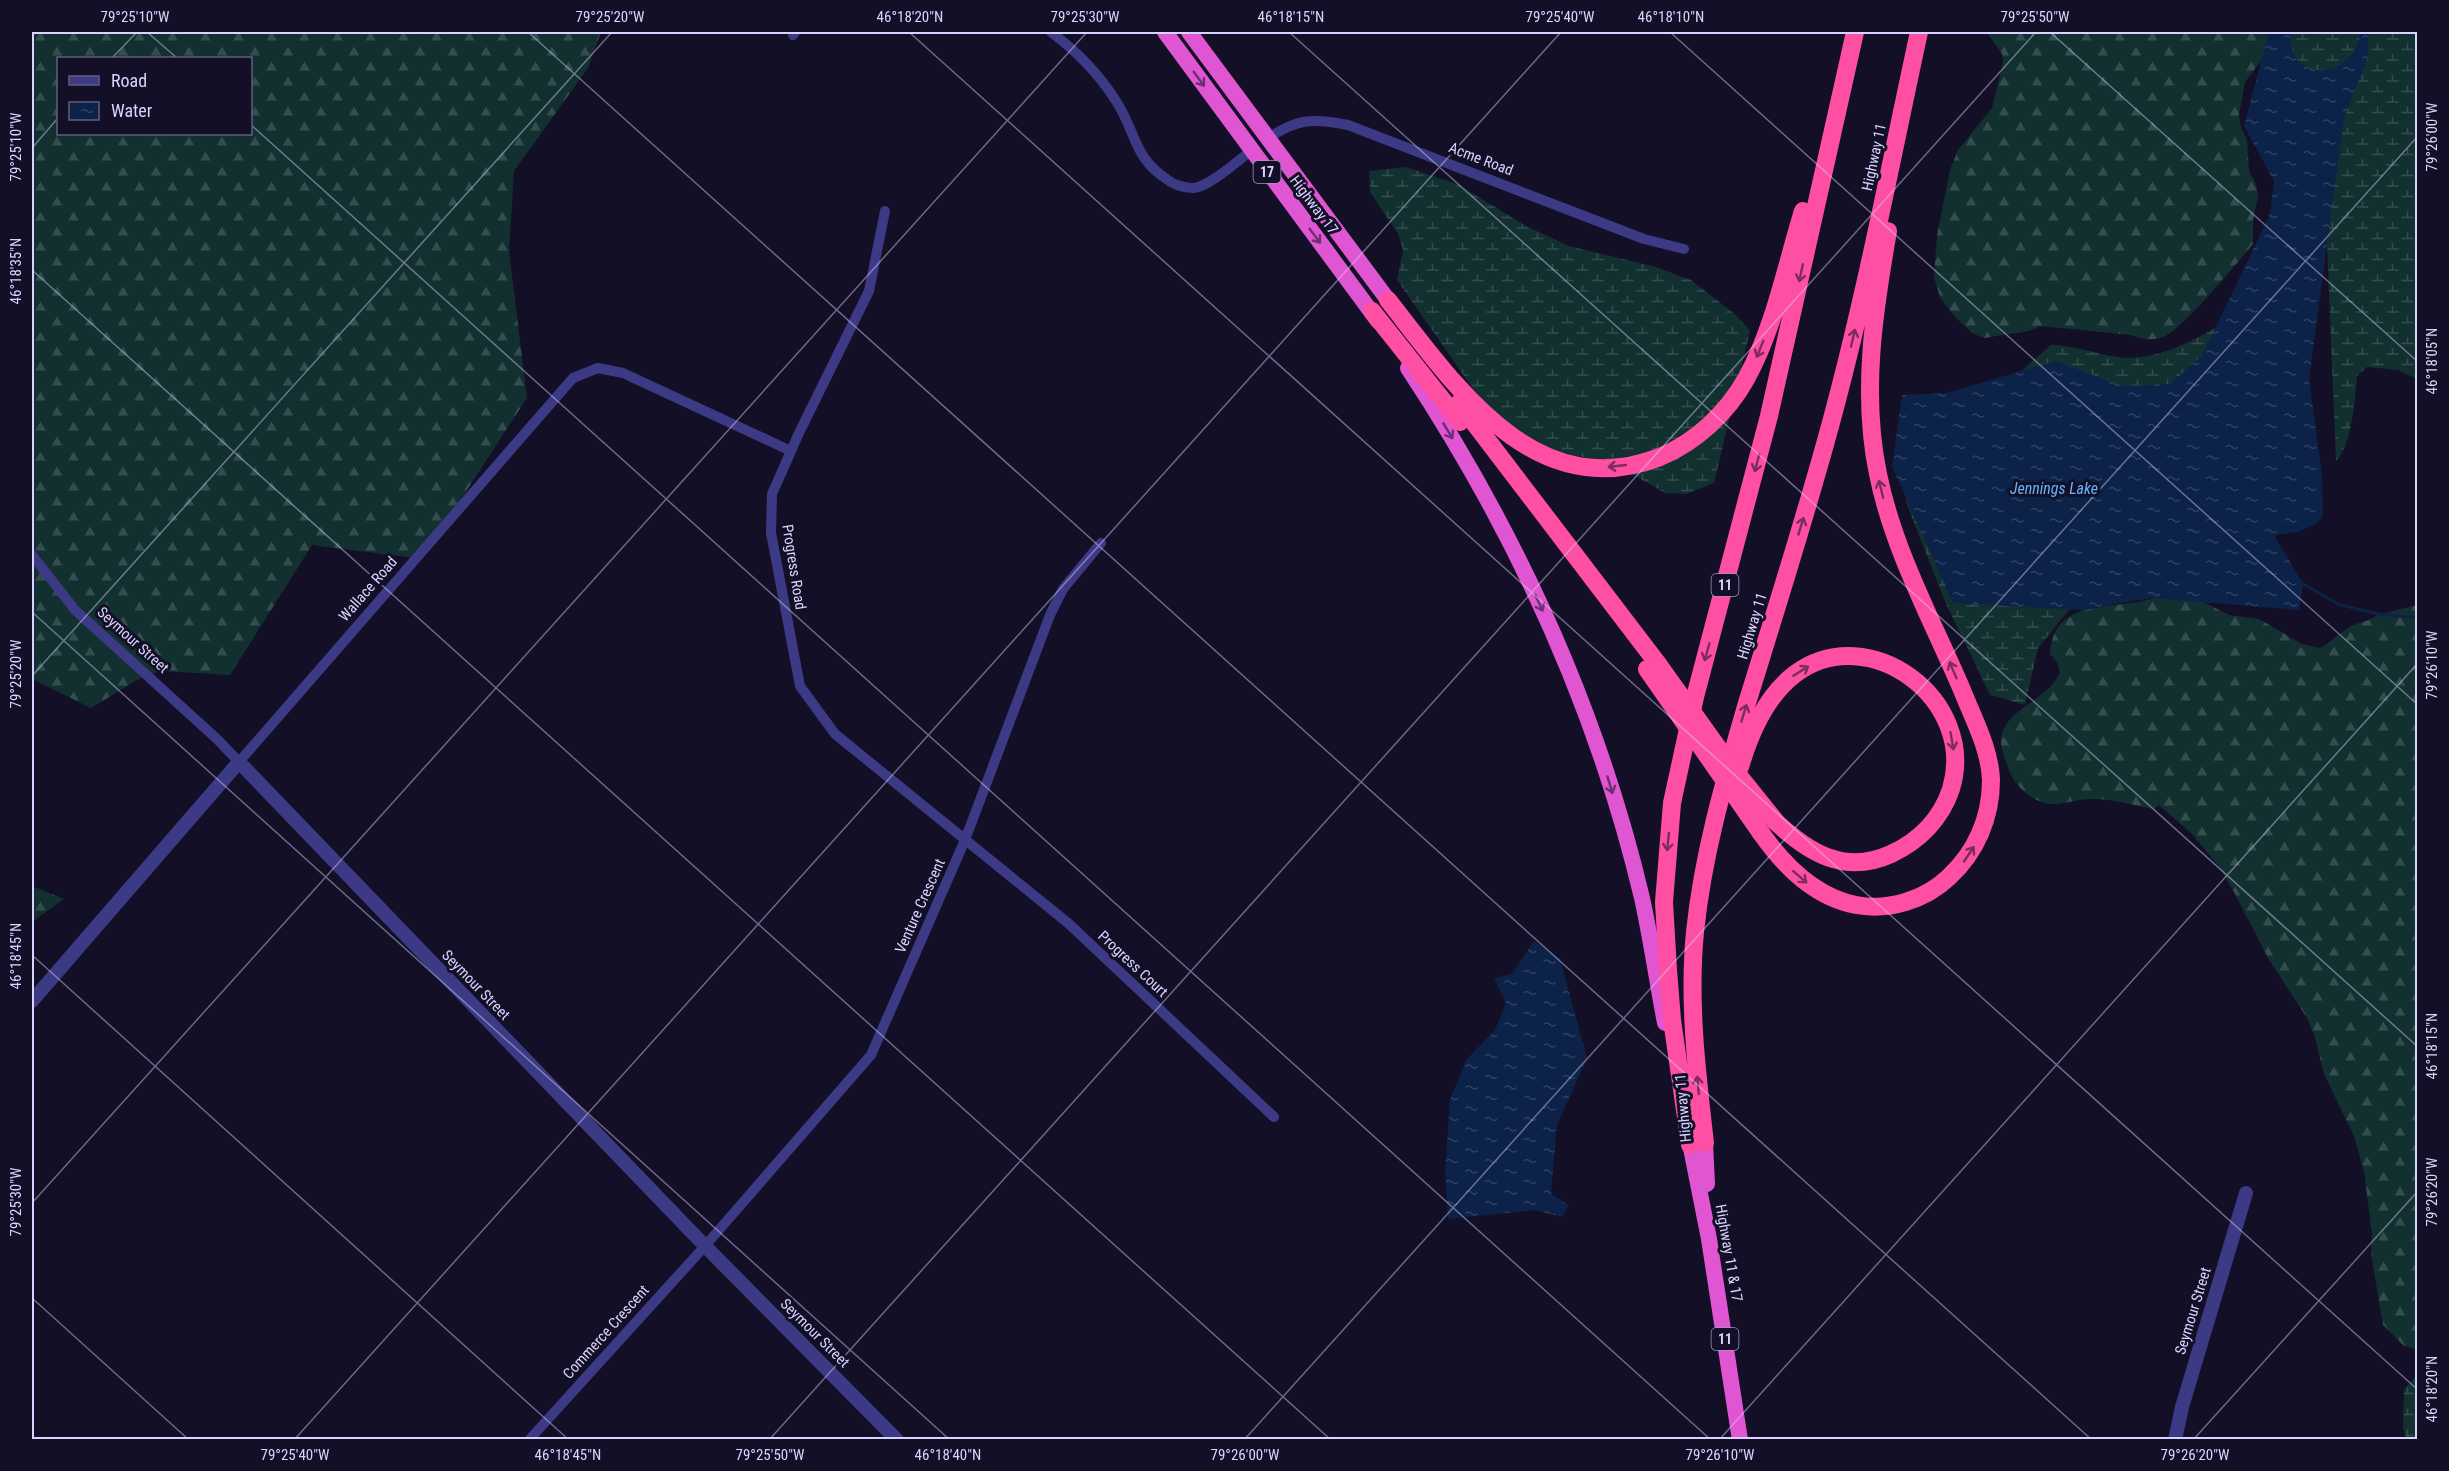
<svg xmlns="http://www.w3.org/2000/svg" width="2449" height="1471" viewBox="0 0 2449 1471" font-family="'Roboto Condensed',sans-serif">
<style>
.forest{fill:url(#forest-firs);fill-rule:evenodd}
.wetland{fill:url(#wetland-marsh)}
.water{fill:url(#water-ripples)}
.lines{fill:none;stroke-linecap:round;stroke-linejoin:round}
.stream{stroke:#0c2248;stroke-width:3}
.minor{stroke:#3d3a85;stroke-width:10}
.tertiary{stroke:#3d3a85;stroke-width:14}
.trunk{stroke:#e055d1;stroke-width:16}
.motorway{stroke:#ff4fa3;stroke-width:18}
.motorway-bridge{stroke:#ff4fa3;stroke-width:18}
.oneway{stroke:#6f2e73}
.oneway2{stroke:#7d2c5e}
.ticks{fill:none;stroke:#d9d4ff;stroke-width:1.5;stroke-opacity:0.45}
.labels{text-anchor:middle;stroke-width:6;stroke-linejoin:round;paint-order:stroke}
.shield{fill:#130f26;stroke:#9e99be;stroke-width:1.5}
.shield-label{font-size:14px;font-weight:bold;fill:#d9d4ff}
.street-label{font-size:15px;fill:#d9d4ff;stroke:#130f26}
.water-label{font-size:16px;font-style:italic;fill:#62b6ff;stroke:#130f26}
.neatline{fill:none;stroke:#d9d4ff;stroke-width:2}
.ticks-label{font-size:15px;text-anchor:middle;fill:#d9d4ff}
</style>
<defs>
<pattern id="forest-firs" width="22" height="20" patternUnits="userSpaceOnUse" patternTransform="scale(1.5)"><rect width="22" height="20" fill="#12302f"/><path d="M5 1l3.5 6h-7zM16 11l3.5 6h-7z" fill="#344d4e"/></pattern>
<pattern id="wetland-marsh" width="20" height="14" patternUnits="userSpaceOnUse" patternTransform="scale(1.5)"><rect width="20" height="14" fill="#12302f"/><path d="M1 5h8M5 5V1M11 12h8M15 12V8" fill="none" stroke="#344d4e"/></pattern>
<pattern id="water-ripples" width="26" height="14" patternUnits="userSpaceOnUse" patternTransform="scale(1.5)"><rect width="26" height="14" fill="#0c2248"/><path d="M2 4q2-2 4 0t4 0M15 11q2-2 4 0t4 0" fill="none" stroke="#2f4163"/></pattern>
</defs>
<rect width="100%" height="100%" fill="#130f26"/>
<path class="forest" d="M32,32H601L588,68L514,171L509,251L527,398L422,559L312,545L230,675L160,671L137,680L91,708L32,679ZM58,58H250V134H58Z
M1987,32H2272L2261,61L2245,82L2239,115L2241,127L2247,140L2249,171L2256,184L2258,197L2253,220V244C2238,262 2180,332 2163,337C2152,341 2141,339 2131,335L2040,326L2029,331L1984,338L1972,333L1955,317L1940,297L1934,277L1937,235L1950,170L1958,150L1992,108L2003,63L2002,54Z
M2154,598H2196L2229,615L2259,619L2302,644L2320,648C2330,643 2336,636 2345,630C2354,622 2368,623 2377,615L2417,605V1350L2404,1346L2383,1325L2371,1254L2372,1233L2364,1172L2354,1136L2324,1074L2315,1037L2307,1018L2268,958L2235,894L2220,868L2192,834L2159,805L2154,809C2133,805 2111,798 2090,799C2076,799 2058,807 2044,803C2027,797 2012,783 2007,765C2005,758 2001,750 2001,743C1999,711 2049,700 2059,674C2061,667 2055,659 2050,654C2054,595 2114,612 2154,598Z
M32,886L64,899L32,922Z"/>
<path class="wetland" d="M2282,32H2417V379L2398,370L2367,367L2357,376C2355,399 2352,445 2336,461L2322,123Z
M1406,167L1457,184L1526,226L1569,246L1656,267L1691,280L1736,315L1750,331L1714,483L1686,494L1665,493L1613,463L1522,445L1508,439L1397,280L1403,250L1398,234L1370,192L1369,171Z
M2222,324L2073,605L2038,648L2025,705L1990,695L1946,604L1906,502L2005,385L2051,345C2071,345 2091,352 2111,356C2151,364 2189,343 2222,324Z
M2417,1375V1439H2406L2403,1427L2404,1389Z"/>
<path class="water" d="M2269,32H2291C2284,81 2352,85 2361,32H2369L2367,60L2344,118L2309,379L2322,475L2323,515L2318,523L2298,532L2277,535L2275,537L2303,584L2299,610L2150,598L2082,610L1953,603L1892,467L1902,395L1947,393L2055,361L2123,386L2170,384L2202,356L2270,214L2274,181L2244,126Z
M1534,941L1560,959L1587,1058L1557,1125L1551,1194L1569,1205L1562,1217L1535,1210L1448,1219L1445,1171L1450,1100L1466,1060L1495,1030L1506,1003L1494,978L1512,974Z"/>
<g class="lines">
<path class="stream" d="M2303,584L2340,605L2379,614L2418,618"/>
<path class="minor" d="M1051,32C1075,50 1099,74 1116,101C1136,131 1133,158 1168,180C1174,185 1185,188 1194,188C1210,186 1237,161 1251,151
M793,35L795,32
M1267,139C1297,118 1314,118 1348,125L1644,239L1684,249
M885,211L869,291L799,433L772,494L771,533L800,686L835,734L1068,923L1274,1117
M32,555L75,610L217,739L239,762L573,378L598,368L623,373L791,451
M529,1440L705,1246L871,1055L965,840L1050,615L1063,589L1101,543"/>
<path class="tertiary" d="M32,1001L239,762L705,1246L897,1440
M2175,1440L2182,1407L2246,1193"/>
<path class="trunk" d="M1165,32L1378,321
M1189,32L1388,300
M1408,368C1515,530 1597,708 1642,898C1651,939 1657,981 1665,1023
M1688,1133L1709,1239L1740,1440
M1705,1143L1707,1184"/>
<path class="motorway" d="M1388,300C1455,385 1534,506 1660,457C1696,442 1727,413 1746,379C1774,329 1786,266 1803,211
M1372,311L1460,422
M1459,403L1658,664
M1740,767C1750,733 1766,696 1795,674C1869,619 1978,700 1951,789C1941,819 1919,841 1891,854C1845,875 1809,853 1776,822
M1761,833C1785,867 1815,897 1856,905C1889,911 1925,900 1949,877C1976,852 1991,818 1991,780C1990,749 1973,718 1962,690C1932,620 1893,549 1878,474C1861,393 1874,311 1888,231
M1705,1143C1697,1074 1688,1002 1695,932C1703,853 1725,779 1747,703C1772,623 1797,543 1820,462C1861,320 1888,175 1919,32
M1690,1145L1672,1020L1668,970L1664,902L1672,803L1695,697L1769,416L1855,32"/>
<path class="motorway-bridge" d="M1658,664L1731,766L1776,822
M1647,669L1761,833"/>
</g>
<defs><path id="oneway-shaft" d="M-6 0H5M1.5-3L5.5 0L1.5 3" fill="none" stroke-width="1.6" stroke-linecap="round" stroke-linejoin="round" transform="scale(1.5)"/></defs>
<g class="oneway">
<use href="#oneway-shaft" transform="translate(1199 79) rotate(54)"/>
<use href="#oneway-shaft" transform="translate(1315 236) rotate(53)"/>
<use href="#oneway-shaft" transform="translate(1448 431) rotate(59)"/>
<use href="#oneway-shaft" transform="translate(1539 603) rotate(65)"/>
<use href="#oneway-shaft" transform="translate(1610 785) rotate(73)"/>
</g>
<g class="oneway2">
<use href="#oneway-shaft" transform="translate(1801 273) rotate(102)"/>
<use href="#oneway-shaft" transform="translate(1853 338) rotate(-77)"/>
<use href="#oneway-shaft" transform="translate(1760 349) rotate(112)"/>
<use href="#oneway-shaft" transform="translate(1757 463) rotate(105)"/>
<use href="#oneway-shaft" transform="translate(1617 466) rotate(174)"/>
<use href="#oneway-shaft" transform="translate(1881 489) rotate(-104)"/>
<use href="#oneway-shaft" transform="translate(1801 526) rotate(-73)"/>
<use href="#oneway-shaft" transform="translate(1707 652) rotate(106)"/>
<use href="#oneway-shaft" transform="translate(1953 670) rotate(-113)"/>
<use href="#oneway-shaft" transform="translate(1801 671) rotate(-32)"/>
<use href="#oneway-shaft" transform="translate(1744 713) rotate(-73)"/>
<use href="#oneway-shaft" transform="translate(1952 741) rotate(80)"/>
<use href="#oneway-shaft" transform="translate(1668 842) rotate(96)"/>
<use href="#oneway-shaft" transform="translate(1969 854) rotate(-56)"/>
<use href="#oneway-shaft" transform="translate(1800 877) rotate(41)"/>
<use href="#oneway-shaft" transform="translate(1698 1085) rotate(-95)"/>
</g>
<path class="ticks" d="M147,32L177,58M528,32L2092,1440M909,32L2418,1390M1289,32L2418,1047M1670,32L2418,705M2050,32L2418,362M112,58L137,32M250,124L1711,1440M32,148L58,118M32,270L1331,1440M32,612L950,1440M32,676L612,32M32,955L569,1440M32,1203L1087,32M32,1298L189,1440M294,1440L1561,32M769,1440L2036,32M1244,1440L2418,136M1719,1440L2418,663M2193,1440L2418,1191"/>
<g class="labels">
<g class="shield">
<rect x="1253.5" y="161" width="27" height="22" rx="4.5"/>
<rect x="1711.5" y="574" width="27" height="22" rx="4.5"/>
<rect x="1711.5" y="1328" width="27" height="22" rx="4.5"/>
</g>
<g class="shield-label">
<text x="1267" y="177">17</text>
<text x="1725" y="590">11</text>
<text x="1725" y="1344">11</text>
</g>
<g class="street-label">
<text transform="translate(1874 157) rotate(-78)" y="5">Highway 11</text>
<text transform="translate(1481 159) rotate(21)" y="5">Acme Road</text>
<text transform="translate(1314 205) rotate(53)" y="5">Highway 17</text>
<text transform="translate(794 567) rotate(81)" y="5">Progress Road</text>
<text transform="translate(368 589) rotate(-49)" y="5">Wallace Road</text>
<text transform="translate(1752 626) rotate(-73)" y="5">Highway 11</text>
<text transform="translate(133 640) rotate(42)" y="5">Seymour Street</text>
<text transform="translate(920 906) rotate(-66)" y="5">Venture Crescent</text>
<text transform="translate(1133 964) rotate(43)" y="5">Progress Court</text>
<text transform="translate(476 985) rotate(46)" y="5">Seymour Street</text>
<text transform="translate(1683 1108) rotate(-95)" y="5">Highway 11</text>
<text transform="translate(1729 1253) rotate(80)" y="5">Highway 11 &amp; 17</text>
<text transform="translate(2193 1311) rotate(-73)" y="5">Seymour Street</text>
<text transform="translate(606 1332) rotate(-48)" y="5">Commerce Crescent</text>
<text transform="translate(815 1333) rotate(45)" y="5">Seymour Street</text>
</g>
<g class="water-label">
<text x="2054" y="494">Jennings Lake</text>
</g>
</g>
<rect width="2449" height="1471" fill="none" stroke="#130f26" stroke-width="66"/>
<rect x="57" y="57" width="195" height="78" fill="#130f26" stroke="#625e7d" stroke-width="1.5"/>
<rect x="69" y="76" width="30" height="9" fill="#3d3a85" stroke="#625e7d" stroke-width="1.5"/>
<text x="111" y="87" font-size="18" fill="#d9d4ff">Road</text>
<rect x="69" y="102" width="30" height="18" fill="url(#water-ripples)" stroke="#625e7d" stroke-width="1.5"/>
<text x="111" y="117" font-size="18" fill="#d9d4ff">Water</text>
<rect x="33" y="33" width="2383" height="1405" class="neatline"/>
<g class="ticks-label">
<text x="135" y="22">79°25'10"W</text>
<text x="610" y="22">79°25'20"W</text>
<text x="910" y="22">46°18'20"N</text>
<text x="1085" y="22">79°25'30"W</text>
<text x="1291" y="22">46°18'15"N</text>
<text x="1560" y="22">79°25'40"W</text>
<text x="1671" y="22">46°18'10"N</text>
<text x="2035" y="22">79°25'50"W</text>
<text transform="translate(2432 137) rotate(-90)" y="5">79°26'00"W</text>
<text transform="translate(16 147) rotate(-90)" y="5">79°25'10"W</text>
<text transform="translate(16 271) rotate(-90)" y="5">46°18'35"N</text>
<text transform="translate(2432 361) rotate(-90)" y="5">46°18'05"N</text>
<text transform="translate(2432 665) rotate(-90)" y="5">79°26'10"W</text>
<text transform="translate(16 674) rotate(-90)" y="5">79°25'20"W</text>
<text transform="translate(16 956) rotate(-90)" y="5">46°18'45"N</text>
<text transform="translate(2432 1046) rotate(-90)" y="5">46°18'15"N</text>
<text transform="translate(2432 1192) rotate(-90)" y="5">79°26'20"W</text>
<text transform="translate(16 1202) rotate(-90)" y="5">79°25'30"W</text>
<text transform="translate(2432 1389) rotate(-90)" y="5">46°18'20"N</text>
<text x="295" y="1460">79°25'40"W</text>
<text x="568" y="1460">46°18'45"N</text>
<text x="770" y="1460">79°25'50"W</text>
<text x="948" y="1460">46°18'40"N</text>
<text x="1245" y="1460">79°26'00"W</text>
<text x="1720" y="1460">79°26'10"W</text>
<text x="2195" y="1460">79°26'20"W</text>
</g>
</svg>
